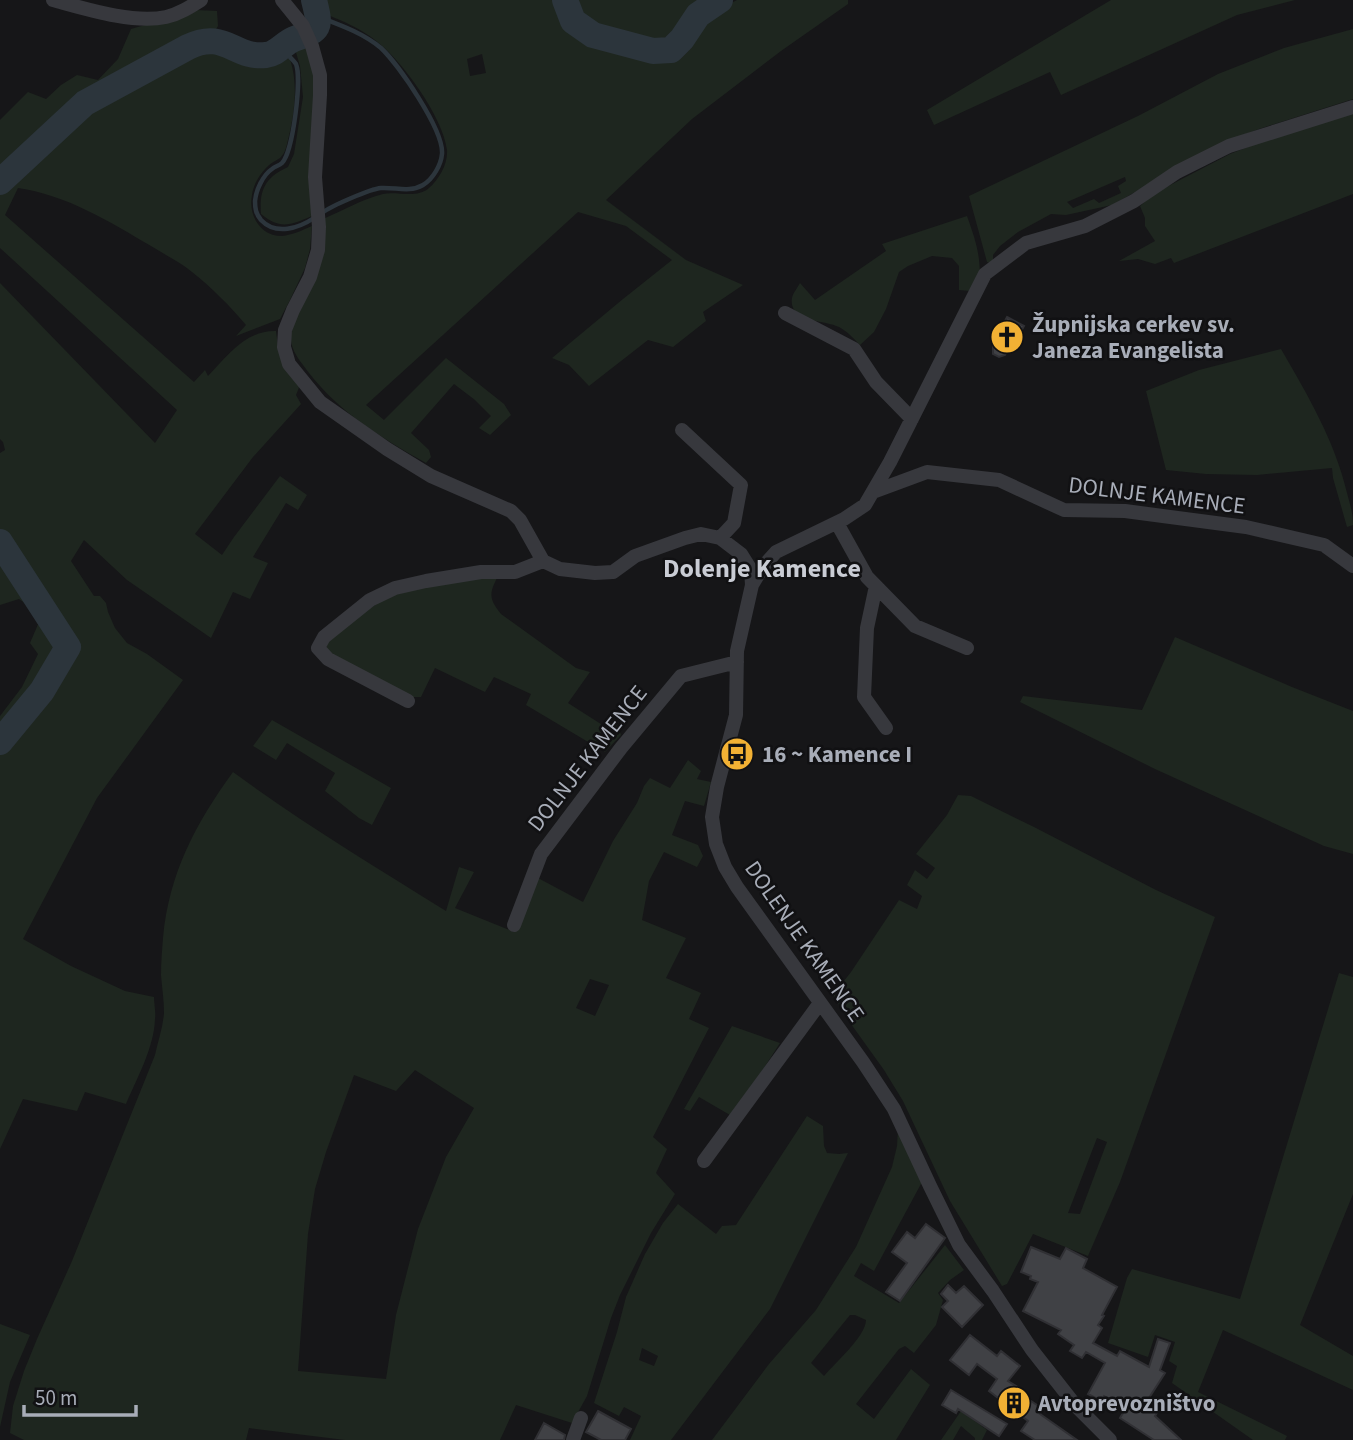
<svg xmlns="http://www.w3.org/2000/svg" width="1353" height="1440" viewBox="0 0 1353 1440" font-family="'Source Sans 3',sans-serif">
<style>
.green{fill:#1e261f;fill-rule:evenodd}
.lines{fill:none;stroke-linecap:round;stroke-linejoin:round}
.stream{stroke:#2c353c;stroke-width:4.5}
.river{stroke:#2c353c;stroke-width:26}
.building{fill:#404145;stroke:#303034;stroke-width:2}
.street{stroke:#37383d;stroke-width:14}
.labels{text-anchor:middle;stroke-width:5;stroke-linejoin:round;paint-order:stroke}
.poi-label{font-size:23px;font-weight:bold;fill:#a8adb8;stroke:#111113;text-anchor:start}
.street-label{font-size:23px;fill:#a8adb8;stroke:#111113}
.quarter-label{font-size:26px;font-weight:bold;fill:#c9ccd4;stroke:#111113}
</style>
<rect width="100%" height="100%" fill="#161618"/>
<path class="green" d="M325,0H561L565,15L576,29L593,39L639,54L653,57L672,54L681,50L686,46L697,27L708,15L737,0H848V4L781,51L692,119L606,200L686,260L743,285L703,312L706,321L673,347L648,340L589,386L569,365L552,358L623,299L672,260L626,226L578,212L366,405L384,420L446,358L504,404L511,415L490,435L479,428L491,416L475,400L454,384L411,433L429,450L431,457L426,463C382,438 341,414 309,373C300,361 289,349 291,334L323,219C342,211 362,199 383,194C397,191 417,199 429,188C439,179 448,164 447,150C443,117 402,60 375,40C361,29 345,22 328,15C323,10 323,7 325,0ZM482,54L486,73L470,76L467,59Z
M570,0H708L693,12L681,32L668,43L655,46L608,33L577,18Z
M1111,0H1295L1237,15L1061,95L1050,72L934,125L927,110Z
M196,10L217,11L218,26L211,37C213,42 215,48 219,52C227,61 257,67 268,66C274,65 278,61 283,58L290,59C299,86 294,117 287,144C283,161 278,157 267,167C260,174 253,185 252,195C248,215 260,236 282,236C292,235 303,230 312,226L310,249L305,268L290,300L280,319L236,336L246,325C230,306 212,288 192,272C180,262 165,255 151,246C110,222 67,195 18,188L5,215L194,382L205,370L208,376C227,356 246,330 276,331L278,346L300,385L296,395L301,404L253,457L195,534L222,555L234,537L280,476L307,495L298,510L286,503L253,557L268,563L250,599L233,592L211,638L127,580L84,540L71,561L94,596H100L106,603L108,612L115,628L127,643L147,654L183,680L97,798L23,939L71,966L125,991L154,997C154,1004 156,1012 155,1019C154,1048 137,1078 126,1104L85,1092L77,1111L23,1099L0,1149V716L22,687L38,654L30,643L42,615L19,599L0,605V453L5,450L3,442L0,439V283L155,443L177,410L0,248V120L28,92L46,99L61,85L77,75L98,80L118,59L131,29Z
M1353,29V99L1259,129L1221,144L1112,205L1066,215L1051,214L1018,232L1000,246L993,255V264L987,262L969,196L1138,116L1218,74L1284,48ZM1125,177L1126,181L1118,186L1121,193L1099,203L1094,199L1073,208L1067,202Z
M307,40L314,63L312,216C291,225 280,230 261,214C259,189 266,177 288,167L294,154L303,97L300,66L295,49Z
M1353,113V194L1174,263L1171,258L1155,264L1138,259L1119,261L1155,241L1145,226V218L1140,206L1155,193L1230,154L1268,139Z
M967,216C976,242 980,252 980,280L970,291L959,290V266L952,258L932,256L908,266L899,272L886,309L874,332L860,345C854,339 847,331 839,327C825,320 788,322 792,298C793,293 798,287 800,283L815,300L886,251L882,244Z
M1281,349C1307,394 1335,441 1347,493C1350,504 1353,513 1353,525L1347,527L1333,478L1332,468L1257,475L1206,474L1166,470L1146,391L1199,370Z
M480,576L497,578C489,594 489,599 501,614L576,668L590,672L568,703L604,726L614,716L621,735L605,752L526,705L531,694L494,677L485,692L435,668L421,697H411L329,654L325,642L354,618L398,591Z
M1175,637L1292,687L1353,711V854L1324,846L1155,769L1020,702L1023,696L1142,710Z
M272,720L391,788L372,825L359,818L325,791L335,773L287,743L276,760L253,746Z
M688,760L701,771L697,779L711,782L704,806L685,801L672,835L698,845L703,856L697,867L664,852L649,881L642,920L686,938L666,978L701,993L689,1019L709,1028L653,1137L667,1149L656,1173L675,1194L651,1233L620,1295L611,1318L587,1396L572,1423L516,1405L500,1440H345L249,1428L246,1440H24L10,1433L13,1406L24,1371L37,1339L72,1261L155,1055C158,1041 163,1027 164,1013C164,1000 162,988 161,975C161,963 162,950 163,938C169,873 196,823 233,772C301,822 374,866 446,911L459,867L474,872L455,908L514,932L538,878L583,902L613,841L637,803L644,786L650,778L670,788ZM590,979L609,985L595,1016L576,1008ZM415,1070L474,1108L446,1157L418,1229L396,1315L386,1379L298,1371L308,1234L315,1189L326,1152L354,1075L396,1091Z
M958,795L971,796L1034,827L1156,890L1215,917L1120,1182L1088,1256L1033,1234L1007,1284L1002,1286L950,1201L903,1101L884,1070L851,1024L833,995L851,972L899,900L917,909L922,896L907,885L915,870L927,879L935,868L916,854L947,815ZM1097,1138L1107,1142L1080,1214L1068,1213Z
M1339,973L1353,977V1194L1300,1325L1353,1356V1390L1223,1330L1198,1392L1287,1436L1285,1440H1253L1172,1383L1177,1366L1169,1361L1175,1342L1155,1335L1148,1357L1108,1343L1127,1278L1132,1269L1240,1299Z
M732,1026L780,1043L760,1074L730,1115L699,1097L690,1111L684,1109Z
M807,1116L823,1126L824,1146L827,1153L839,1154L848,1153L770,1309L671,1440H630L641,1416L624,1407L619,1416L594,1403L617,1332L626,1297L645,1254L663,1223L678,1204L716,1234L722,1226L736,1225ZM642,1348L658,1356L654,1366L639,1360Z
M898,1129L922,1182L874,1271L861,1263L854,1276L899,1303L945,1245L964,1270L950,1280L938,1293L943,1300L936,1325L914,1353L905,1346L899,1349L856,1404L874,1419L911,1369L930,1385L896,1440H712L769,1364L816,1310L856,1247L892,1167L897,1146ZM850,1315H855L866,1320C866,1336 835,1363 824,1376L811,1363Z
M0,1324L30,1335L10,1382L0,1427Z
M961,1411L987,1430L982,1440H975V1438L961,1426L953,1440H941Z"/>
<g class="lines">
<path class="stream" d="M319,17C340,25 363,33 381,48C398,64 444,130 442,154C441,165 433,179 423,185C409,193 396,187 381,188C370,189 331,206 322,213
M281,48C285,53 293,59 296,64C302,79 293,152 282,163C279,166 275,166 272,169C263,175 256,190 255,201C255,209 256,214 261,220C276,236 299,228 314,218"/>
<path class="river" d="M565,0L573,21L593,35L653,51L671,50L682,39L698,15L720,0
M0,182L85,103L188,47C225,29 234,59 266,55C277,54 284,43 294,39C321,30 321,28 314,0
M0,542L68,647L42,691L0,742"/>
</g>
<path class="building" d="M1007,317L1024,326L1011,350L1009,348L1005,355L999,357L993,354V336L996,338Z
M926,1224L945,1238L900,1301L886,1292L907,1263L892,1252L907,1232L915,1238Z
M1031,1247L1060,1259L1066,1248L1087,1259L1083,1268L1117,1287L1102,1315L1104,1316L1098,1325L1102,1328L1093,1343L1117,1356L1120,1351L1149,1367L1158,1339L1170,1343L1160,1370L1165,1373L1149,1398L1161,1406L1155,1416L1181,1440H1154L1120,1418L1126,1408L1104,1396L1101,1401L1088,1394L1105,1363L1086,1352L1082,1358L1070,1351L1074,1345L1058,1334L1061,1330L1023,1311L1038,1282L1030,1279L1031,1276L1021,1272Z
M948,1285L956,1293L964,1286L983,1305L962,1327L942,1307L948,1301L941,1294Z
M970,1335L997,1356L1001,1351L1020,1366L1008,1381L1024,1391L1022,1395L1043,1409L1040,1414L1077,1440H1035L1021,1431L1028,1421L989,1391L997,1379L977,1364L969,1375L950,1360Z
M951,1390L1007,1424L999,1436L958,1409L956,1413L942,1405Z
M598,1411L631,1429L625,1440H601L586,1432Z
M544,1423L565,1435L564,1440H535Z"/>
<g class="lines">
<path class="street" d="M53,0C86,9 133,24 166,17C179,14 190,7 201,0
M282,0L303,26L312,46L320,75V95L315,177L319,227L318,250L310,277L293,310L285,330L284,347L289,364L320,402L387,449L431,476L511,511L520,520L543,561L560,569L595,573L613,572L635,556L685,538L701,534L720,538L741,554L751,570L752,585L737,651L736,715L717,787L712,817L716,844L725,867L737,887L863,1062L894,1109L930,1186L959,1245L993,1291L1032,1350L1076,1406L1110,1440
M785,313L854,349L876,382L912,419
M682,430L741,485L734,523L720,538
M873,492L927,472L999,480L1064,510L1125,511L1246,527L1324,545L1353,566
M837,523L867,577L915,626L967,648
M752,585L762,568L776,552L844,519L865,505L890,462L985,274L1026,243L1085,226L1134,201L1177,172L1229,146L1353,107
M876,586L867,628L864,697L886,728
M408,701L328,659L318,648L324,637L370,600L395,588L426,581L481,572H515L543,561
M514,925L541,854L621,748L681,676L737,662
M704,1161L820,1003
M573,1440L581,1418"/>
</g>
<defs>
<symbol id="church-disc" viewBox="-11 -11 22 22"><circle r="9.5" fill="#f2b134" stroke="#111113"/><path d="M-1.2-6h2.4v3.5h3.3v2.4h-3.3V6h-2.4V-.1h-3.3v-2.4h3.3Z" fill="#111"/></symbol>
<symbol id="bus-disc" viewBox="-11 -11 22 22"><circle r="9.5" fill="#f2b134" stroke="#111113"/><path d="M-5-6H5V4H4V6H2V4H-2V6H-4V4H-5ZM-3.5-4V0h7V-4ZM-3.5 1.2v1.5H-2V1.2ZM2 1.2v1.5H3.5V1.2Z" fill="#111"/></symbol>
<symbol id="building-disc" viewBox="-11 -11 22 22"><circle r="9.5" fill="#f2b134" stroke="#111113"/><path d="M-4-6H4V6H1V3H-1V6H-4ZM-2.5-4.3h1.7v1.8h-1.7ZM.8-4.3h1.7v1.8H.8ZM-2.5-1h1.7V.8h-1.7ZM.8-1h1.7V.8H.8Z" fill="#111"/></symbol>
</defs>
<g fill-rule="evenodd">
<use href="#church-disc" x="988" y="318" width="38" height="38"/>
<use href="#bus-disc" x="718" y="735" width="38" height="38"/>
<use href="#building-disc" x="995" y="1384" width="38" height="38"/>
</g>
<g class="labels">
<g class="poi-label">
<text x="1032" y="332">Župnijska cerkev sv.<tspan x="1032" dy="26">Janeza Evangelista</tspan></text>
<text x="762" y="762">16 ~ Kamence I</text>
<text x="1038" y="1411">Avtoprevozništvo</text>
</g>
<g class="street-label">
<text transform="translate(1157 495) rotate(7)" y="8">DOLNJE KAMENCE</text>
<text transform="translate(587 758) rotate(-52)" y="8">DOLNJE KAMENCE</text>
<text transform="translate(805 941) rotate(55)" y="8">DOLENJE KAMENCE</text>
</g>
<g class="quarter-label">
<text x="762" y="577">Dolenje Kamence</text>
</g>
</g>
<path d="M24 1405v10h112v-10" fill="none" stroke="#a8adb8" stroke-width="3.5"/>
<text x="35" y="1405" font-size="21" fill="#a8adb8" stroke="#111113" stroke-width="5" paint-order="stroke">50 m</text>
</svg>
